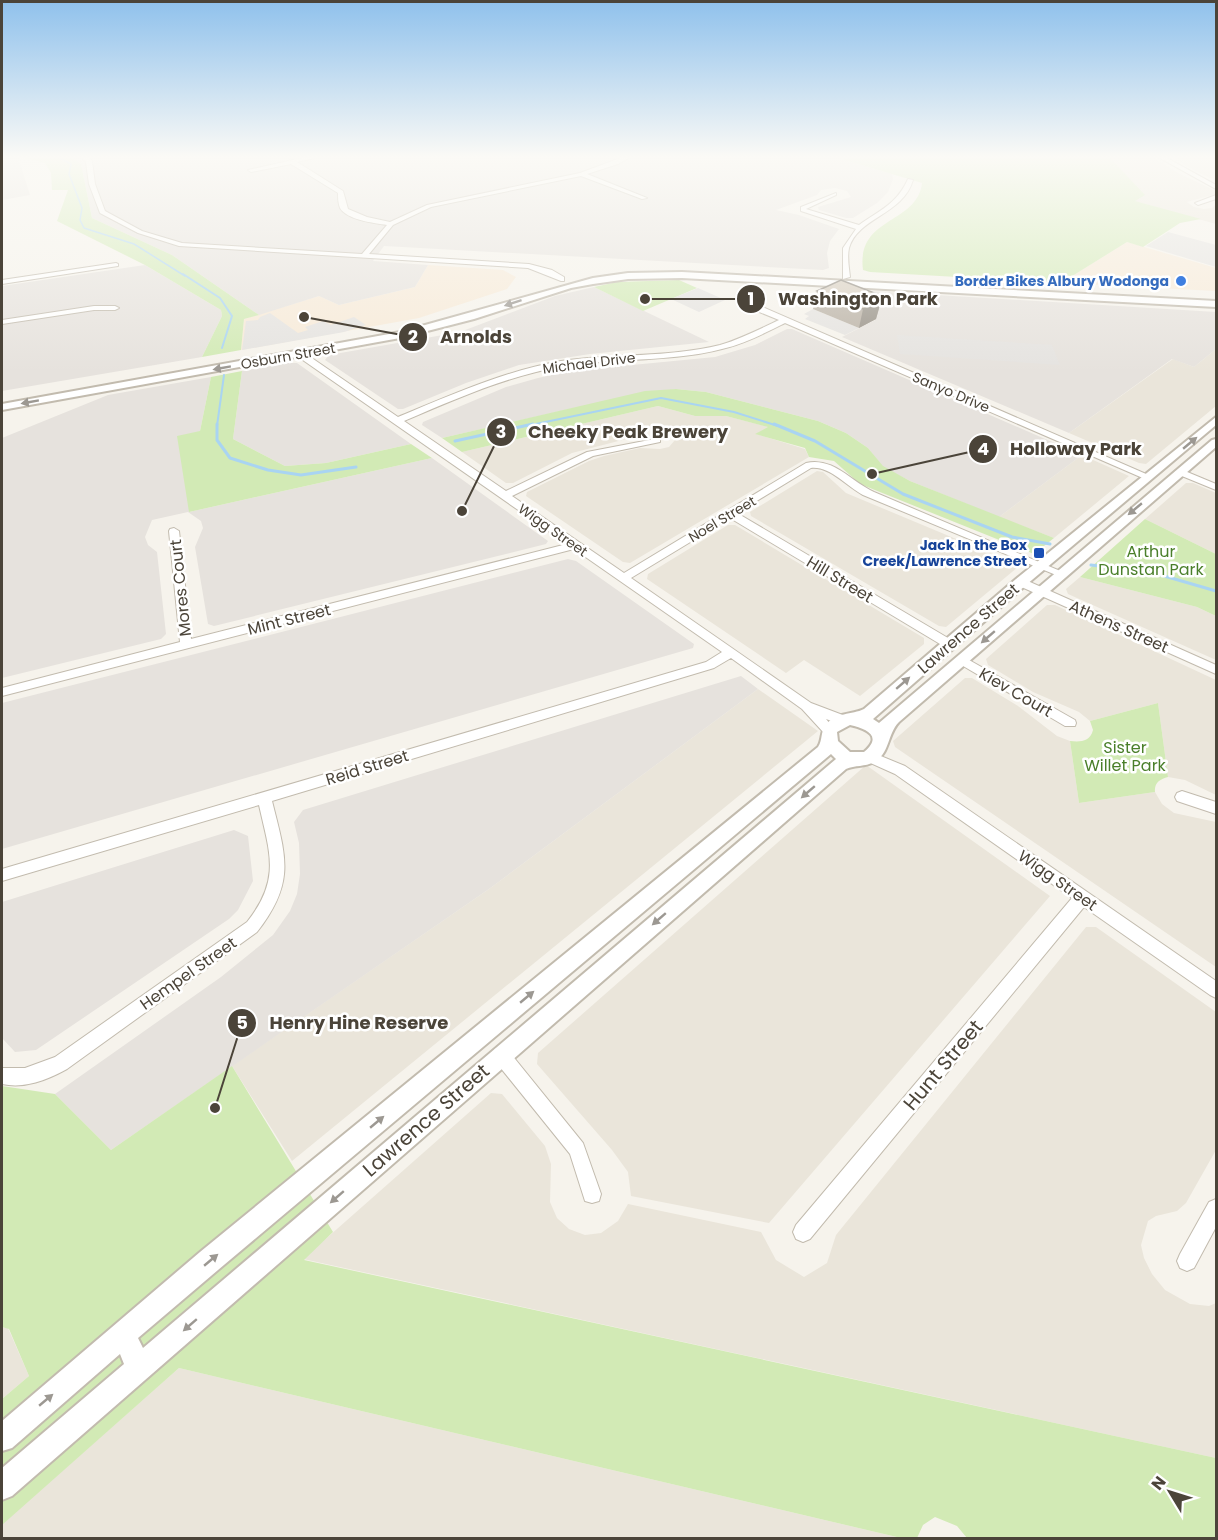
<svg xmlns="http://www.w3.org/2000/svg" width="1218" height="1540" viewBox="0 0 1218 1540" font-family="Poppins,sans-serif">
<style>
.residential{fill:#eae5da}
.commercial{fill:#f7ead8}
.industrial{fill:#e6e2dd}
.green{fill:#d2eab5}
.parking{fill:#e5e3e0}
.lines{fill:none;stroke-linecap:round;stroke-linejoin:round}
.stream-far2{stroke:#a9d4f2;stroke-width:1.5}
.stream-far1{stroke:#a9d4f2;stroke-width:2}
.stream{stroke:#a9d4f2;stroke-width:3}
.minor-casing{stroke:#c2bbae;stroke-width:2}
.tertiary-casing{stroke:#c2bbae;stroke-width:4}
.minor{fill:#fff;fill-rule:evenodd}
.tertiary{fill:#fff;fill-rule:evenodd}
.wall{fill:#bab2a6}
.shaded-wall{fill:#979187}
.building{fill:#d8cfc1;stroke:#979187;stroke-width:1.5}
.oneway{fill:#9c9892}
.shop-dot{fill:#3f7fe0;stroke:#fff;stroke-width:2}
.transit-dot{fill:#1a4fb4;stroke:#fff;stroke-width:2}
.labels{text-anchor:middle;stroke-width:5;stroke-linejoin:round;paint-order:stroke}
.far-shop-label{font-size:14px;font-weight:bold;fill:#366cbe;stroke:#fff;text-anchor:end}
.far-street-label{font-size:14px;fill:#4b4439;stroke:#fff}
.far-transit-label{font-size:14px;font-weight:bold;fill:#164399;stroke:#fff;text-anchor:end}
.park-label{font-size:16px;fill:#4a7f2a;stroke:#fff}
.street-label{font-size:16px;fill:#4b4439;stroke:#fff}
.near-street-label{font-size:20px;fill:#4b4439;stroke:#fff}
.leader{fill:none;stroke:#4b4439;stroke-width:2}
.callout-dot{fill:#4b4439;stroke:#fff;stroke-width:2}
.mark-label{font-size:18px;text-anchor:middle;font-weight:bold;fill:#fff}
.callout-label{font-size:18px;text-anchor:middle;font-weight:bold;fill:#4b4439;stroke:#fff;stroke-width:5;stroke-linejoin:round;paint-order:stroke}
</style>
<rect width="100%" height="100%" fill="#f6f3ec"/>
<path class="residential" d="M1101,157H1153L1178,173L1216,191V194L1187,202L1194,207L1204,209L1212,208L1216,204V224L1134,201Z
M1173,157H1216V181L1188,167Z
M1216,349V406L1146,464L1139,463L1069,433L1173,359L1194,367Z
M658,406L695,416H726L769,427L756,434L805,449L809,457L630,563L623,562L526,496L527,492L589,461L604,456L640,448L660,449L669,447L675,440L672,434L660,429L644,430L630,438L572,453L513,483H506L462,452Z
M1082,455L1129,476L1054,538L999,517Z
M817,471L823,472L846,493L1016,564L1018,567L946,627L939,626L751,516L750,512Z
M1186,483H1193L1216,493V554L1145,519Z
M728,525H735L924,638V644L860,696L804,660L786,673L647,579L648,574Z
M1080,577L1197,607L1216,616V660L1068,594L1066,589Z
M1047,605H1055L1216,680V795L1185,780L1168,777L1158,703L1090,721L1079,712L1033,692L988,665L986,659Z
M965,678H972L1018,706L1057,736L1070,741L1079,803L1155,792L1162,804L1174,813L1216,822V967L895,747L893,741Z
M758,689L818,731L292,1161L232,1066L489,889Z
M866,765L1050,896L769,1223L631,1196L628,1172L612,1150L537,1064L538,1053Z
M1086,927H1096L1216,1012V1150L1186,1203L1177,1211L1156,1216L1148,1221L1141,1245L1144,1258L1152,1274L1165,1290L1190,1304L1209,1306L1216,1303V1458L303,1259L491,1093L502,1094L545,1146L551,1164L550,1202L557,1218L569,1229L585,1235L601,1233L618,1221L628,1204L761,1232L776,1260L804,1277L827,1263L836,1235Z
M2,1327L8,1328L29,1376L2,1399Z
M179,1368L901,1538H2V1524Z"/>
<path class="commercial" d="M1127,242L1216,268V291L1061,283Z
M428,265L503,270L516,277L507,289L419,318L241,350L244,319L319,296L339,305L415,287Z"/>
<path class="industrial" d="M18,157L30,195L2,200V158Z
M71,157H835L892,174L893,179L888,192L877,203L853,218H846L819,210L818,207L851,197L847,191L835,188L821,190L817,195L776,210L799,215L839,229L830,241L827,253L829,268L823,270L384,246L373,261L428,265L415,287L339,305L319,296L259,315L172,255L92,218L81,164Z
M145,265L221,310L222,316L202,357L2,391V286Z
M594,287L709,342L590,354L519,365L466,383L403,409H398L325,360L329,355L460,332L555,296Z
M871,291L1216,312V349L1194,367L1172,359L1069,433L842,337L875,320Z
M787,329H792L1082,455L999,517L910,481L883,467L868,448L846,433L818,421L706,392L676,389L574,408L442,438L422,425L423,422L506,387L538,378L570,371L715,357L755,345Z
M288,363H297L411,444L326,463L285,466L233,439L242,371Z
M211,377L200,431L189,512L432,458L548,541L546,544L214,626L208,624L195,547L203,528L201,521L188,512L152,520L145,537L148,545L157,552L166,634L161,639L2,678V438L108,395Z
M568,559L576,561L694,644L693,648L2,849V703Z
M741,676L758,689L489,889L111,1150L55,1094L221,977L273,935L290,911L297,894L300,874L299,843L294,822L303,810Z
M234,830L248,836L253,881L238,910L229,919L36,1050L15,1052L2,1038V902Z"/>
<path class="green" d="M22,157H71L81,164L92,218L172,255L259,315L244,319L241,350L202,357L222,316L221,310L145,265L57,221L68,190H52L51,173L45,163Z
M835,157H1109L1145,195L1135,201L1201,219L1180,223L1143,247L1127,242L1061,283L870,272L863,270C856,216 917,225 922,183Z
M679,280L697,288L643,311L594,287L617,282Z
M242,371L233,439L285,466L326,463L411,444L432,458L189,512L177,436L200,431L211,377Z
M676,389L706,392L818,421L846,433L868,448L883,466L910,481L1054,538L1034,554L860,484L834,461L809,457L805,448L755,434L768,427L726,416H695L658,406L462,452L442,438L645,391Z
M1145,519L1216,554V616L1197,607L1080,577Z
M1158,703L1168,777C1160,779 1154,783 1155,792L1079,803L1070,741C1080,742 1090,742 1093,730L1090,721Z
M232,1066L333,1232L304,1260L1216,1458V1538H967L957,1526L935,1517L923,1525L917,1538H901L179,1368L2,1525V1399L29,1376L9,1329L2,1327V1086L55,1094L111,1150Z"/>
<path class="parking" d="M1168,232L1216,245V267L1146,246Z
M698,288L725,300L699,312L671,299Z
M813,309L859,328L845,335L805,319L809,316L804,314Z
M270,313L298,333L308,330L305,327L323,321L331,325L354,317L366,325L344,332L242,350L246,321L258,320L260,317Z
M897,335L1052,345L1060,365L900,354Z"/>
<g class="lines">
<path class="stream-far2" d="M58,157L71,164L69,174L82,208L80,220L84,228L134,244L185,276"/>
<path class="stream-far1" d="M183,274L220,298L232,316L222,348
M217,426L224,375
M526,426L661,398L734,412L778,426"/>
<path class="stream" d="M217,424V440L230,458L268,470L301,475L356,467
M774,424L815,441L903,494L1012,537L1050,544
M455,441L533,424
M1091,565L1154,573L1216,591"/>
<defs>
<path id="minor" d="M81,157H88L92,161L95,184L105,211L142,231L182,243L362,254L387,225C374,223 347,220 340,208C338,203 338,198 338,193L291,164L251,172L248,170L306,157H318L297,162L343,191L348,209L367,217L390,222L427,205L580,173L623,157H630L618,164L587,174L647,198L642,199L581,176L431,207L393,225L369,254L529,264L552,270L564,277V281H561L528,268L179,246L138,233L100,213L89,184L86,162Z
M1158,157H1165L1216,185V189Z
M908,179L913,180C903,215 858,217 849,248C847,257 849,268 850,277L843,279V248L856,229L801,211V207L836,193V195L806,209L859,225C880,210 897,204 908,179Z
M1216,195V199L1198,205L1195,203Z
M116,263L118,264V266L2,284V280Z
M752,305H758L1153,477L1145,479L785,323C765,333 744,344 722,349C668,363 613,357 559,367C504,377 454,400 404,421L506,491L587,452L660,438V442L593,456L512,496L624,573L806,463C834,457 850,481 874,492L1065,573L1064,575H1056L863,495C846,486 830,466 811,468L737,513L953,641L955,644L953,647H945L730,518L631,578L811,703L848,717L849,720L848,723L843,725L826,719L835,730L829,735L824,733L802,709L731,658L714,668L272,801C286,857 296,882 257,932L67,1069C47,1080 25,1089 2,1084V1068H25L55,1057L247,922C281,879 270,854 259,805L2,881V869L706,662L722,652L574,549L2,696V688L180,642L169,531L170,529L174,528L179,531L191,639L567,544L297,356V352H303L398,417C451,395 504,371 561,361C614,353 668,358 720,345C740,339 760,329 779,320L752,309Z
M94,306H115L119,308L115,310H94L2,324V320Z
M1180,469L1216,484V490L1177,474L1175,472Z
M1021,578L1216,665V674L1017,585V579Z
M962,656L1075,720L1076,723L1075,726H1065L958,663L956,660L958,657Z
M871,752L905,766L1216,981V998L1210,995L1084,907L810,1239L803,1242L796,1239L793,1232L796,1225L1072,898L895,774L866,761L864,757L866,753Z
M1182,791L1216,802V814L1177,801L1175,797L1177,793Z
M501,1046L507,1049L583,1143L601,1194L599,1201L592,1203L585,1201L570,1154L495,1061L492,1055L495,1049Z
M1216,1199V1227L1194,1268L1187,1271L1180,1268L1177,1261L1180,1254L1209,1202Z"/>
<path id="tertiary" d="M682,272L1216,301V307L682,278L628,279L593,284L571,288L474,319L400,338L2,410V404L400,332L593,278L628,273Z
M1216,417V425L1026,585L873,719L879,723L1212,440L1216,439V447L899,722C887,734 890,754 874,762C865,767 855,765 846,769L12,1496L2,1500V1468L124,1364L120,1354L12,1448L2,1451V1421L200,1252L818,747C823,740 820,732 826,725C835,712 852,715 864,709L1016,579ZM850,725C867,729 883,736 864,752H850L838,741L837,732ZM831,754L836,759L143,1348L138,1338L218,1270Z"/>
</defs>
<use href="#minor" class="minor-casing"/>
<use href="#tertiary" class="tertiary-casing"/>
<use href="#minor" class="minor"/>
<use href="#tertiary" class="tertiary"/>
</g>
<path class="wall" d="M817,291L881,301L876,319L859,328L813,309Z"/>
<path class="shaded-wall" d="M881,301L876,319L859,328L863,309Z"/>
<path class="building" d="M841,280L877,294L881,301L863,309L817,291Z"/>
<defs><path id="oneway-solid" d="M-6-.8H1V-3.2L6.5 0L1 3.2V.8H-6Z" transform="scale(1.5)"/></defs>
<g class="oneway">
<use href="#oneway-solid" transform="translate(513 303) rotate(162)"/>
<use href="#oneway-solid" transform="translate(222 368) rotate(170)"/>
<use href="#oneway-solid" transform="translate(30 402) rotate(170)"/>
<use href="#oneway-solid" transform="translate(1190 443) rotate(-40)"/>
<use href="#oneway-solid" transform="translate(1135 509) rotate(140)"/>
<use href="#oneway-solid" transform="translate(988 637) rotate(139)"/>
<use href="#oneway-solid" transform="translate(903 683) rotate(-41)"/>
<use href="#oneway-solid" transform="translate(808 792) rotate(139)"/>
<use href="#oneway-solid" transform="translate(659 919) rotate(139)"/>
<use href="#oneway-solid" transform="translate(527 997) rotate(-40)"/>
<use href="#oneway-solid" transform="translate(377 1122) rotate(-40)"/>
<use href="#oneway-solid" transform="translate(337 1197) rotate(139)"/>
<use href="#oneway-solid" transform="translate(211 1260) rotate(-40)"/>
<use href="#oneway-solid" transform="translate(190 1325) rotate(139)"/>
<use href="#oneway-solid" transform="translate(46 1400) rotate(-40)"/>
</g>
<linearGradient id="sky" x2="0" y2="1"><stop stop-color="#8fc1ec"/><stop offset="0.42" stop-color="#fbfaf6"/><stop offset="1" stop-color="#fbfaf6" stop-opacity="0"/></linearGradient>
<rect width="1218" height="373" fill="url(#sky)"/>
<circle class="shop-dot" cx="1181" cy="281" r="6"/>
<rect class="transit-dot" x="1033" y="547" width="12" height="12" rx="3"/>
<g class="labels">
<g class="far-shop-label">
<text x="1169" y="286">Border Bikes Albury Wodonga</text>
</g>
<g class="far-street-label">
<text transform="translate(288 356) rotate(-10)" y="5">Osburn Street</text>
<text transform="translate(589 363) rotate(-7)" y="5">Michael Drive</text>
<text transform="translate(951 392) rotate(23)" y="5">Sanyo Drive</text>
<text transform="translate(722 519) rotate(-31)" y="5">Noel Street</text>
<text transform="translate(553 530) rotate(35)" y="5">Wigg Street</text>
</g>
<g class="far-transit-label">
<text x="1027" y="550">Jack In the Box<tspan x="1027" dy="16">Creek/Lawrence Street</tspan></text>
</g>
<g class="park-label">
<text x="1151" y="557">Arthur<tspan x="1151" dy="18">Dunstan Park</tspan></text>
<text x="1125" y="753">Sister<tspan x="1125" dy="18">Willet Park</tspan></text>
</g>
<g class="street-label">
<text transform="translate(840 579) rotate(31)" y="6">Hill Street</text>
<text transform="translate(180 588) rotate(-96)" y="6">Mores Court</text>
<text transform="translate(289 619) rotate(-14)" y="6">Mint Street</text>
<text transform="translate(1119 626) rotate(24)" y="6">Athens Street</text>
<text transform="translate(968 628) rotate(-41)" y="6">Lawrence Street</text>
<text transform="translate(1016 692) rotate(30)" y="6">Kiev Court</text>
<text transform="translate(367 767) rotate(-17)" y="6">Reid Street</text>
<text transform="translate(1058 880) rotate(35)" y="6">Wigg Street</text>
<text transform="translate(188 973) rotate(-35)" y="6">Hempel Street</text>
</g>
<g class="near-street-label">
<text transform="translate(943 1065) rotate(-50)" y="7">Hunt Street</text>
<text transform="translate(426 1120) rotate(-41)" y="7">Lawrence Street</text>
</g>
</g>
<path class="leader" d="M645 299L751 299M304 317L413 337M462 511L501 432M872 474L983 449M215 1108L242 1023"/>
<g class="callout-dot">
<circle cx="645" cy="299" r="6"/>
<circle cx="304" cy="317" r="6"/>
<circle cx="462" cy="511" r="6"/>
<circle cx="872" cy="474" r="6"/>
<circle cx="215" cy="1108" r="6"/>
<circle cx="751" cy="299" r="15"/>
<circle cx="413" cy="337" r="15"/>
<circle cx="501" cy="432" r="15"/>
<circle cx="983" cy="449" r="15"/>
<circle cx="242" cy="1023" r="15"/>
</g>
<g class="mark-label">
<text x="751" y="305">1</text>
<text x="413" y="343">2</text>
<text x="501" y="438">3</text>
<text x="983" y="455">4</text>
<text x="242" y="1029">5</text>
</g>
<g class="callout-label">
<text x="858" y="305">Washington Park</text>
<text x="476" y="343">Arnolds</text>
<text x="628" y="438">Cheeky Peak Brewery</text>
<text x="1076" y="455">Holloway Park</text>
<text x="359" y="1029">Henry Hine Reserve</text>
</g>
<rect width="1218" height="1540" fill="none" stroke="#4b4439" stroke-width="6"/>
<g transform="translate(1170 1492) rotate(308)" stroke="#ffffff" stroke-width="4.5" paint-order="stroke">
<path d="M0-4.5L10 22L0 15L-10 22Z" fill="#4b4439"/>
<text y="-9" font-size="16" font-weight="bold" text-anchor="middle" fill="#4b4439">N</text>
</g>
</svg>
